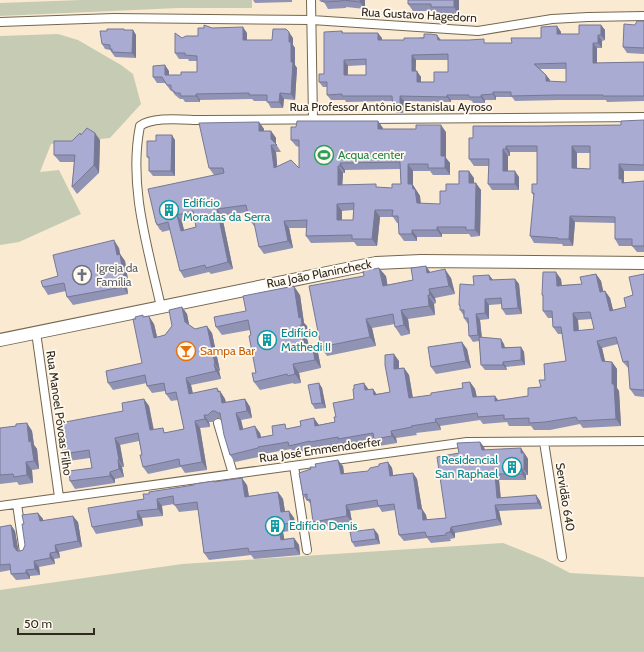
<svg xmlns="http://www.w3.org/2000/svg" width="644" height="652" viewBox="0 0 644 652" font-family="Cabin,sans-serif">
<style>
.green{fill:#c5ccb3}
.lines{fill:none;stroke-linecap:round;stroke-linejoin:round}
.street-casing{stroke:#746751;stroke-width:10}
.secondary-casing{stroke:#746751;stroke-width:14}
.street{stroke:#fff;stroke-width:8}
.secondary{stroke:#fff;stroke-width:12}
.wall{fill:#9193b5;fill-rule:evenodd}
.shaded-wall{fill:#767894}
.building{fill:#a9abd3;stroke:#767894;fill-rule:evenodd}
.labels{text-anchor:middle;stroke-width:3.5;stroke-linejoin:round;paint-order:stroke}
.street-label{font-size:12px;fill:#2f2920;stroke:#fff9ef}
.leisure-label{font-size:12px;fill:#27864d;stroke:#fff9ef;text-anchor:start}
.culture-label{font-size:12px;fill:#0d838f;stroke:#fff9ef;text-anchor:start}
.worship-label{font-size:12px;fill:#5b616d;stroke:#fff9ef;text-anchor:start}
.food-label{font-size:12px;fill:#c56008;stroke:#fff9ef;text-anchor:start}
</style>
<rect width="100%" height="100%" fill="#faead2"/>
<path class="green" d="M81,0H252V8H179L0,16V3Z
M58,34L78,40L121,65L133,74L141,104L110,138L51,144L40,172L59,170L81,214L19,242L0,245V36Z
M503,543L543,559L570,573L644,577V652H0V590L182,564Z"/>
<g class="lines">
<defs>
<path id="street" d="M311,0L313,119
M0,22L114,18L312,20L478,31L552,19L588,17L644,16
M161,307C148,248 128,186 140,126C153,116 185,120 201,120L644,117
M36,332L59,497
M218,423L233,474
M544,442L562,557
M294,466L307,550
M17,504L24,552
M0,506L467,442L644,441"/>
<path id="secondary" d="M0,340L376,263L421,261L644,263"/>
</defs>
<use href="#street" class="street-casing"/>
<use href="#secondary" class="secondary-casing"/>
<use href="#street" class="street"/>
<use href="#secondary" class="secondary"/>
</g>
<path class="wall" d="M253,0H292V2L255,3Z
M319,0H365V9L346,7V8L328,9L324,2H321Z
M459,0V14H436L434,11H413L408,4Z
M644,21V54L627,53L623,47L635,25Z
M601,25L605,30V40L602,41V48H597V63L644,62V101L607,102L606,100H559L515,101L512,97H496V100H485V103H473L472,101L469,100H451V102L404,101L403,113H397L393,108V101L346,102L345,100H331L327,95V87H323L319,82L324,74L342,31L343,33L382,38V40H404L437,35L441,40L487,43H512L541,38L557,26L561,32V34H579ZM416,60H448V72L434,82H421V77L416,71ZM366,65V75H348V66ZM540,69H566V82H550V80L546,75Z
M212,28L247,33V40H272L293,38V45L295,48V65L297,68L295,100L284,99L283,108H271L267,101H254L252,99L200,100V102H185L183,99H180L175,95L172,91H171L165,83H157L153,77L169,71V75H181L197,72V61H189L188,59H179L175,53L182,38L198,36Z
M124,29L125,30H133L136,35V58L115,57L110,50L105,49L102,44L107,31Z
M644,120V171H624V182L625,183L644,181V252H637L632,246H619L615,239V223L575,222L573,246H563L562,244L534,243L530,236L534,196L532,193L537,184V152H510V156H508V171L519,177V190H492L488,184L489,166H474L469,159L473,138L541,126L621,125ZM577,153H590V169L577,168Z
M378,121L383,129L446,132V158L450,163V175H433L430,171H413V185L420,196L421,204H440L446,191L459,184L474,178V183L481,190L480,236L471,237L469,234H442V237H417V241H404L399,234V223H397L393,217H380L377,246H357L354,242L311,243L306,236V228H289L293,248L264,254L259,247L255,226H254L249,219L247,212L222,216L233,269L211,274L209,272L184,278L180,271L170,230L162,232L161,230H160L156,223L214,175L209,168L259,122L264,129V131H271L276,138V144L281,152H276L277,166L299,168V147L296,146L291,140L296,127ZM400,169L401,184L392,188L342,185L343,173H345V170ZM353,210V220H342V211ZM195,219L196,227L184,230L182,222Z
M81,135L100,140L99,173L77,194L72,187L74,162H60L54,155Z
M175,140V176H153L149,171V159L147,157Z
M119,248L120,254L125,261L129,286L127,287L128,294L73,305L67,297L66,291L48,295L43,287L58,276Z
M426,266L430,272L451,278L455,294L435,298L436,303L434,304L435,315L408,319L410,334L401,336L395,327V324L372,328L376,346L327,356L321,347L386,276L387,285L413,280Z
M596,274L601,281L603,291H605L610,298L613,310L626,307L633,295L644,274V397L635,396L630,389L629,369L623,362L618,344L602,348L605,362H612L617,369V388L619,391L621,426L583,428L580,424L550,430H534L531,426H509L507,422L483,424L480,420L440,426L441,430L416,433L417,435L396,438L397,443L379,446L375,440L343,446L342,445L315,450L314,449L294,453L291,449L263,454V456L235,462L230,455L221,419L220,418H217L213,422H209L210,427L200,428L207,470L185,473L181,467L148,474L143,467L142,455L139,441L120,445L124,467H122L124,477L115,479V483L75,489L70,481L92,468L90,458L68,461L63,454L123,411L144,399L149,406L154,430L167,433L184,429L178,400L171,401L166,394L165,391L152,393L147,386V383L113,390L108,383L142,363L144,317L154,324L157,337L165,335L172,326L182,307L187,314L189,325L195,329L212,333L220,371H219L221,379L191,385L193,393L220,391L225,399L226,402L245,399L250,407L252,418L241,420L243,429L260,433L261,437L273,435L288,429L301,426L314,418L318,425L335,422L336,417L354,399L369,390L373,389L376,394L390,392L399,361V368H404L409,375L413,398L431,395L463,388L470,382L475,389L477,397L495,396L498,400L528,396L541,387L545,380L566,361L562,334H558L553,327L552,318H548L543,311V297L542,295L561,279L562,285L582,284ZM592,319L594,329L579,331L578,320Z
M489,275L493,280L515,279L519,284L522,314L506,315L502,309V304L489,305V319L480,320L482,337L504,344L505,347H521L524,352L525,365L506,367L507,370H485L481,365L479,341L473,342L469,336V324H468L464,318V316L460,310V307L459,305Z
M300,295L304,323L307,326L308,334H306L309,345L318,353L321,368L299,373L301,383L294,384L293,383L260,390L254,382L256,373L250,330L222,335L216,327L246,311Z
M467,349L471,368L436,374L431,367Z
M319,383L322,388L326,408L315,409L312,404Z
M27,423L32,431L34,445L37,449L39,469L32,470L33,483L19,485L17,482L0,484V428L16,426Z
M480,442L484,447L485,450L525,454L528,459V475H526V480H499L501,498L536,495L540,501L542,509L499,511L502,525L455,533V538L450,539L451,541L431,543L427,538L404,541L399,535L395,510L382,512L379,507L350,511L352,522L317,528L313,522L311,504L308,501H307L303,495L343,466L344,474L368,471L388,462L392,468L393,475L413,473L417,479L422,509L426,515L427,520L446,518L459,453Z
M214,481L215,482L247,485L249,496L278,492L283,499L285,511H289L294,518L296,530L283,532L284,539L294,538L299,545L300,555L254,559L251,555L209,560L204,553L198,510L179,512L174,504L162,506L163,516L142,518L143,526L96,534L92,527L144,499L194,485Z
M38,513L43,519V521L78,522L82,547L59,552L60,558L54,559L55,564L39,567L40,575L30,576V579L16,580L11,574V570L0,572V527L11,525L15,531L18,551H20L23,550L25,545L24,524Z
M378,534L380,544L355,547L352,542Z"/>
<path class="shaded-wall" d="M360,0H365V9L360,2Z
M454,0H459V14L454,7Z
M601,25L605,30V40L601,35Z
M557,26L561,32V39L557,34Z
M243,27L247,33V46L243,40Z
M133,30L136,35V58L132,53Z
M289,32L293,38V45L295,48V65L297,68L295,100L291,94V62L289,42Z
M378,33L382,38V46L378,40Z
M437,35L441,41L438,40Z
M598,35L602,41V48L598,43Z
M593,43L597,48V69L593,63Z
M412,55L416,60L415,77L412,71Z
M344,60L348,66L347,81L344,75Z
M165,65L169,71V81L165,75Z
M417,71L421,77V87L417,82Z
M546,75L550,80V87L546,81Z
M493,92L496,97V100L493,94Z
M280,93L284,99L283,108L279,102Z
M196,94L200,100V102L196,96Z
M447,95L451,100V102L447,97Z
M481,95L485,100V103L481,97Z
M400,96L404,101L403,113L400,108Z
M378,121L383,128V136L378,129Z
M259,122L264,129V138L259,131Z
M441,125L446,132V158L450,163V175L445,168L441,156Z
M271,131L276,138V145L271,139Z
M95,133L100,140L99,173L94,165Z
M172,135L175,140V176L171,171Z
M271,145L276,152L278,175L274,168Z
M506,146L510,152V156L506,149Z
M572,146L577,153V175L572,168Z
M503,149L508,156V177L503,171Z
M340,163L345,170V173L340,166Z
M408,164L413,171V185L420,196L421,210L417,203L408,184Z
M619,164L624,171V182L627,186V190L619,179Z
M338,166L343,173L342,192L338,185Z
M469,171L474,178V190L469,183Z
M515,171L519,177V190L515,184Z
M476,183L481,190L480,236L475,230Z
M337,204L342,211V227L337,220Z
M217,209L222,216L233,269L228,262Z
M375,210L380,217L377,246L372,239Z
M177,215L182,222L186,238L181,231Z
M570,216L575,222L573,246L569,239Z
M284,221L289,228L293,248L288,241Z
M437,227L442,234V237L437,230Z
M412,230L417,237V241L412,234Z
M114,240L119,248L120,254L125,261L129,286L124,279L117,255Z
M426,266L432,275L427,273Z
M379,268L386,276L389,294L383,286Z
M445,269L451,278L455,294L449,286Z
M556,272L561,279L562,293L557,286Z
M596,274L601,281L605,299L600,292Z
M489,275L493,280H490Z
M122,279L127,287L128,294L123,287Z
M515,279L519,284L522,314L518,308Z
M294,286L300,295L304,323L307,326L308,334L302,325L299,318Z
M429,289L435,298L436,303L430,295Z
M605,291L610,298L615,318L610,311Z
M428,295L434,304L435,315L429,306Z
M485,299L489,305V319L485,313Z
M182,307L187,314L190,329L185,322Z
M401,310L408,319L410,334L404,325Z
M573,313L578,320L579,339L574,331Z
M476,314L480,320L482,341L478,335Z
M149,316L154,324L159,345L154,338Z
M366,319L372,328L376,346L370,337Z
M300,325L306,334L310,355L304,346Z
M207,326L212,333L220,371L215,364Z
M501,339L504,344L505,353L502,348Z
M597,341L602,348L607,369L602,361Z
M462,342L467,349L471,368L466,361Z
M312,344L318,353L321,368L315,360Z
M521,347L524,352L525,365L521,360Z
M394,354L399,361V376L394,369Z
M503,362L506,367L507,370L503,365Z
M612,362L617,369V388L619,391L621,426L616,419L612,384Z
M214,364L219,371L221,379L216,371Z
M293,364L299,373L301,383L295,374Z
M404,368L409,375L414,405L409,398Z
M186,378L191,385L194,401L189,394Z
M470,382L475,389L478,404L473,397Z
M319,383L322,388L326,408L322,403Z
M364,383L369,390H365Z
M217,388L221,394L220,391L225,399L227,410L222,403L218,392Z
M373,389L378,396L374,395Z
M495,396L500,403L495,401Z
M144,399L149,406L155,438L150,430Z
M245,399L250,407L252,418L247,411Z
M236,413L241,420L245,437L240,430Z
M204,415L209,422L210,427L205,419Z
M314,418L319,425L315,426Z
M435,419L440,426L441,430L436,422Z
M195,421L200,428L207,470L202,462Z
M27,423L32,431L34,445L37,449L39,469L34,461L29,442Z
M255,426L260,433L263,445L258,438Z
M391,431L396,438L397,443L392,436Z
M115,438L120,445L124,467L119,460Z
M480,442L484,447L486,456L482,450Z
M521,448L528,459V475L524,469L521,453Z
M118,460L122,467L124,477L119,469Z
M338,460L343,466L345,480L341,474Z
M26,462L32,470L33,483L27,475Z
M388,462L392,468L394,481L390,476Z
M522,469L526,475V480L522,474Z
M110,472L115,479V483L110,476Z
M413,473L417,479L423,515L418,509Z
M495,474L499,480L501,504L497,498Z
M242,478L247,485L250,504L245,497Z
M278,492L283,499L286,519L281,512Z
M536,495L540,501L542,509L538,503Z
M157,499L162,506L163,516L158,509Z
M346,505L350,511L352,522L347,516Z
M495,505L499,511L502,525L497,519Z
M422,509L426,515L428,526L423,520Z
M137,511L142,518L143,526L138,519Z
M289,511L294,518L296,530L291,523Z
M38,513L43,519L44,527L40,521Z
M73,516L78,522L82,547L78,541Z
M11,525L15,531L19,553L14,547Z
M278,525L283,532L286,547L281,540Z
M451,527L455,533V538L450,532Z
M374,529L378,534L380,544L376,539Z
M294,538L299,545L300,555L295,548Z
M55,545L59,552L60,558L56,552Z
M50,553L54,559L55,564L50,558Z
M34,561L39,567L40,575L35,569Z
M26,570L30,576V579L26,573Z"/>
<path class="building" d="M323,0H360V2L342,0V1L323,2Z
M408,0H454V7H431V4H408Z
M637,21H644V48L623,47L624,24L635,25Z
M204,25L212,28L243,27V40H272L273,29H286L289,32V42H291V62H293L291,94L280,93L279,102H267V95H249V93L196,94V96H181L180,93H176L171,89V85H167L162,77H153V66L165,65V75H181V72H197V56L185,55V53H175V33L182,38L186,36H198V28H204Z
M579,25H601V35H598V43H593V63L644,62V96H603V95H555L511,96V92H493V94L481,95V97H469V95H447V97L400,96V108H393L392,96H342V94L327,95V82H319V74H324V32L342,31V33H378V40H404V38H424V34H430L437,35L438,40H469L484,39V43H512L511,38H541V27L557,26V34H579ZM448,54V72H434V82H417V71H412V55ZM366,59V75H344V60ZM566,63V82L546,81V75L534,64Z
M107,29H124V30H133L132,53L112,52V49H110V45L102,44L100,31H107Z
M644,120V165L619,164V179H622V183L644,181V246H632V239H615V217L570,216L569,239H558V238L530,236L534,193H532V184H537V146H506V149H503V171H515V184H488L489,159H469V138H473V126H541L621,125V121ZM572,146H590V169L572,168Z
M297,121H378V129H416V125H441V156H445V168H428V164H408V184H412L413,189H415L417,203L440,204V191H446V184H459V171H469V183H476L475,230H466V227H437V230H412V234H399L398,216H392L393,210H375L372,239H352V235L306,236L307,220L284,221L288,241L259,247L253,218L249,219L246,205L217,209L228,262L206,268L205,265L180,271L168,222L157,225V223H156L148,189L224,173L223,168H209L199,123L259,122V131H271V139L277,145H271L274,168L291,160L299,168V140H291V127H296ZM400,162L401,184H392V188L376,187V184L338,185V166H340V163ZM354,203L353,220H337V204ZM193,211L196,227L181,231L177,215Z
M87,128L95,133L94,165L72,187L75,155H54V141H72L80,133L81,135Z
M156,135H172L171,171H149V157H147V141H156Z
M114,240L117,255L120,254L124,279H122L123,287L67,297L64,283L43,287L41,281L58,276L53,255Z
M426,266L427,273L445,269L449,286L429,289L430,295H428L429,306L401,310L404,325L395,327L393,314L366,319L370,337L321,347L309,286L364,276L363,271L379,268L383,286L413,280L411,268Z
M543,272H556L557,286L582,284L580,277L596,274L600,292L605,291L610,311L626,307L624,298L633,295L629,277L644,274V390L630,389L628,361L623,362L616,337L597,341L602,361L612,362V384H614L616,419L578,421L576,417L545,422L529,423V418L504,419V415L478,417L477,413L435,419L436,422L411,426L412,427L391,431L392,436L374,439L373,433L338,439V437L310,442V441L289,446L288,442L258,447V448L230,455L224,435L220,413H218L215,411H212L208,415H204L205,419L195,421L202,462L180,466L179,459L143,467L140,455H142L138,433L115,438L119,460H118L119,469L110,472V476L70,481L69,471L92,468L89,450L63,454L60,423L123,411L122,403L144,399L150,430L163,428L164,433L184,429L176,392L166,394L164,383L147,386L145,375L108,383L106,371L142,363L133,319H136L135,317L143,315V317L149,316L154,338L165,335L172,326L169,310L182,307L185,322L195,329L207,326L215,364H214L216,371L186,378L189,394L217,388L218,392L220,391L222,403L245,399L247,411L236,413L240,430L255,426L258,438L273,435L272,426L285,424L286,429L301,426L300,421L314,418L315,426L335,422L334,417H336L333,403L354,399L353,389H354V385L364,383L365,390L373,389L374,395L390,392L385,365V355L394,354V369L404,368L409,398L431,395V393L463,388L462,383L470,382L473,397L495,396V401L528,396V388L541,387L539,380H545L544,364L566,361L561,327H553L552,311H543V295H542ZM590,312L594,329L574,331L573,313Z
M489,275L490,280L515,279L518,308L502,309L501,298L485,299V313L476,314L478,335L469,336L468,318H464V310H460V305H459L460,284L474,285L473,276Z
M294,286L299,318L301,317L302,325H300L304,346L312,344L315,360L293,364L295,374L288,376L287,374L254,382L252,373H256L249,336L251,335L248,320L216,327L214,317L246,311L243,296Z
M479,337L501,339L502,348L521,347V360L503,362V365H481Z
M462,342L466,361L431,367L428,347Z
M319,383L322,403L312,404L308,385Z
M27,423L29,442L31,441L34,461L26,462L27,475L14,477L13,474L0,475V428L16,426V424Z
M480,442L482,450L521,448V453H524V469H522V474H495L497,498L536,495L538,503L495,505L497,519L451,527L450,532L446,533V535L427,537L425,532L399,535L394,504L378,506L377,500L346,505L347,516L313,522L310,499L307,500V494L303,495L299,473L311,469L310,467H316L315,464L338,460L341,474L368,471L370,468L379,466V464L388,462L390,476L413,473L418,509H422L423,520L446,518L437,457L459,453L457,443Z
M242,478L245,497L278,492L281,512L289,511L291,523L278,525L281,540L294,538L295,548L249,552L248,548L204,553L197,502L174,505L173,496L157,499L158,509L137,511L138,519L92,527L88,508L144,499L143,494H149V492L194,485V484L214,481V482Z
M38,513L40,521L73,516L78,541L55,545L56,552L50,553V558L34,561L35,569L26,570V573L11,574L10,564L0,565V527L11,525L14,547L17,551H20L23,550L25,545L22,524H24L22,515Z
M374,529L376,539L352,542L350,532Z"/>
<defs>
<symbol id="stadium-ring" viewBox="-11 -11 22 22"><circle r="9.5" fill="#fff9ef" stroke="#2e9e5b" stroke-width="1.5"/><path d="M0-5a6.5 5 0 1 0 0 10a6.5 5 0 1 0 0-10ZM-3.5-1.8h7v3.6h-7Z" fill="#2e9e5b"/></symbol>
<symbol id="building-ring" viewBox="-11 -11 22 22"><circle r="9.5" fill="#fff9ef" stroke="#0f9aa8" stroke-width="1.5"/><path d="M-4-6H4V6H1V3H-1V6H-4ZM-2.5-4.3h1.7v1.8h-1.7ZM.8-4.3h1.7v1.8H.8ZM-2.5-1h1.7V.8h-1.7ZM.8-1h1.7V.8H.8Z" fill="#0f9aa8"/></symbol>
<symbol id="church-ring" viewBox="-11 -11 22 22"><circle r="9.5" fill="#fff9ef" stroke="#6b7280" stroke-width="1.5"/><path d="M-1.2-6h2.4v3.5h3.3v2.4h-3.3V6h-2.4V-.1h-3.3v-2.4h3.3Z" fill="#6b7280"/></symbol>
<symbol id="bar-ring" viewBox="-11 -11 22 22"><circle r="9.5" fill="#fff9ef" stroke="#e8710a" stroke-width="1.5"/><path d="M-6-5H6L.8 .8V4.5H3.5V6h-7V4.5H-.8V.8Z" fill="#e8710a"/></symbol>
</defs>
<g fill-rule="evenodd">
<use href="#stadium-ring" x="313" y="144" width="22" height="22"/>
<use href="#building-ring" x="158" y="199" width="22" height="22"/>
<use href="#church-ring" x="71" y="264" width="22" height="22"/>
<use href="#building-ring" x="256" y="329" width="22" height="22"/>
<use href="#bar-ring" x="175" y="340" width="22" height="22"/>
<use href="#building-ring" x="501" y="456" width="22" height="22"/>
<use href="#building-ring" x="264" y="515" width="22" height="22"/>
</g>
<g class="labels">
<g class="street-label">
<text transform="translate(419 15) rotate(3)" y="4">Rua Gustavo Hagedorn</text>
<text x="391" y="111">Rua Professor Antônio Estanislau Ayroso</text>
<text transform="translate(319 274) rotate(-11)" y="4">Rua João Planincheck</text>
<text transform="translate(59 413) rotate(82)" y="4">Rua Manoel Póvoas Filho</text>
<text transform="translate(320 450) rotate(-8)" y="4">Rua José Emmendoerfer</text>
<text transform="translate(565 497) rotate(81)" y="4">Servidão 640</text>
</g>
<g class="leisure-label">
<text x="338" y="159">Acqua center</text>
</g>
<g class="culture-label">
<text x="183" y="207">Edifício<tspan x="183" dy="14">Moradas da Serra</tspan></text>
<text x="281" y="337">Edifício<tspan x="281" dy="14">Mathedi II</tspan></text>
<text x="498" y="464" text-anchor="end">Residencial<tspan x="498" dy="14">San Raphael</tspan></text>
<text x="289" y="530">Edifício Denis</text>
</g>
<g class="worship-label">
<text x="96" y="272">Igreja da<tspan x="96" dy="14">Família</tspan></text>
</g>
<g class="food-label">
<text x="200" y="355">Sampa Bar</text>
</g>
</g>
<path d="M18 628v6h76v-6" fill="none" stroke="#2f2920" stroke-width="2"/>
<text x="24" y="628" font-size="12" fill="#2f2920" stroke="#fff9ef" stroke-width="3" paint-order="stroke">50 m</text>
</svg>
